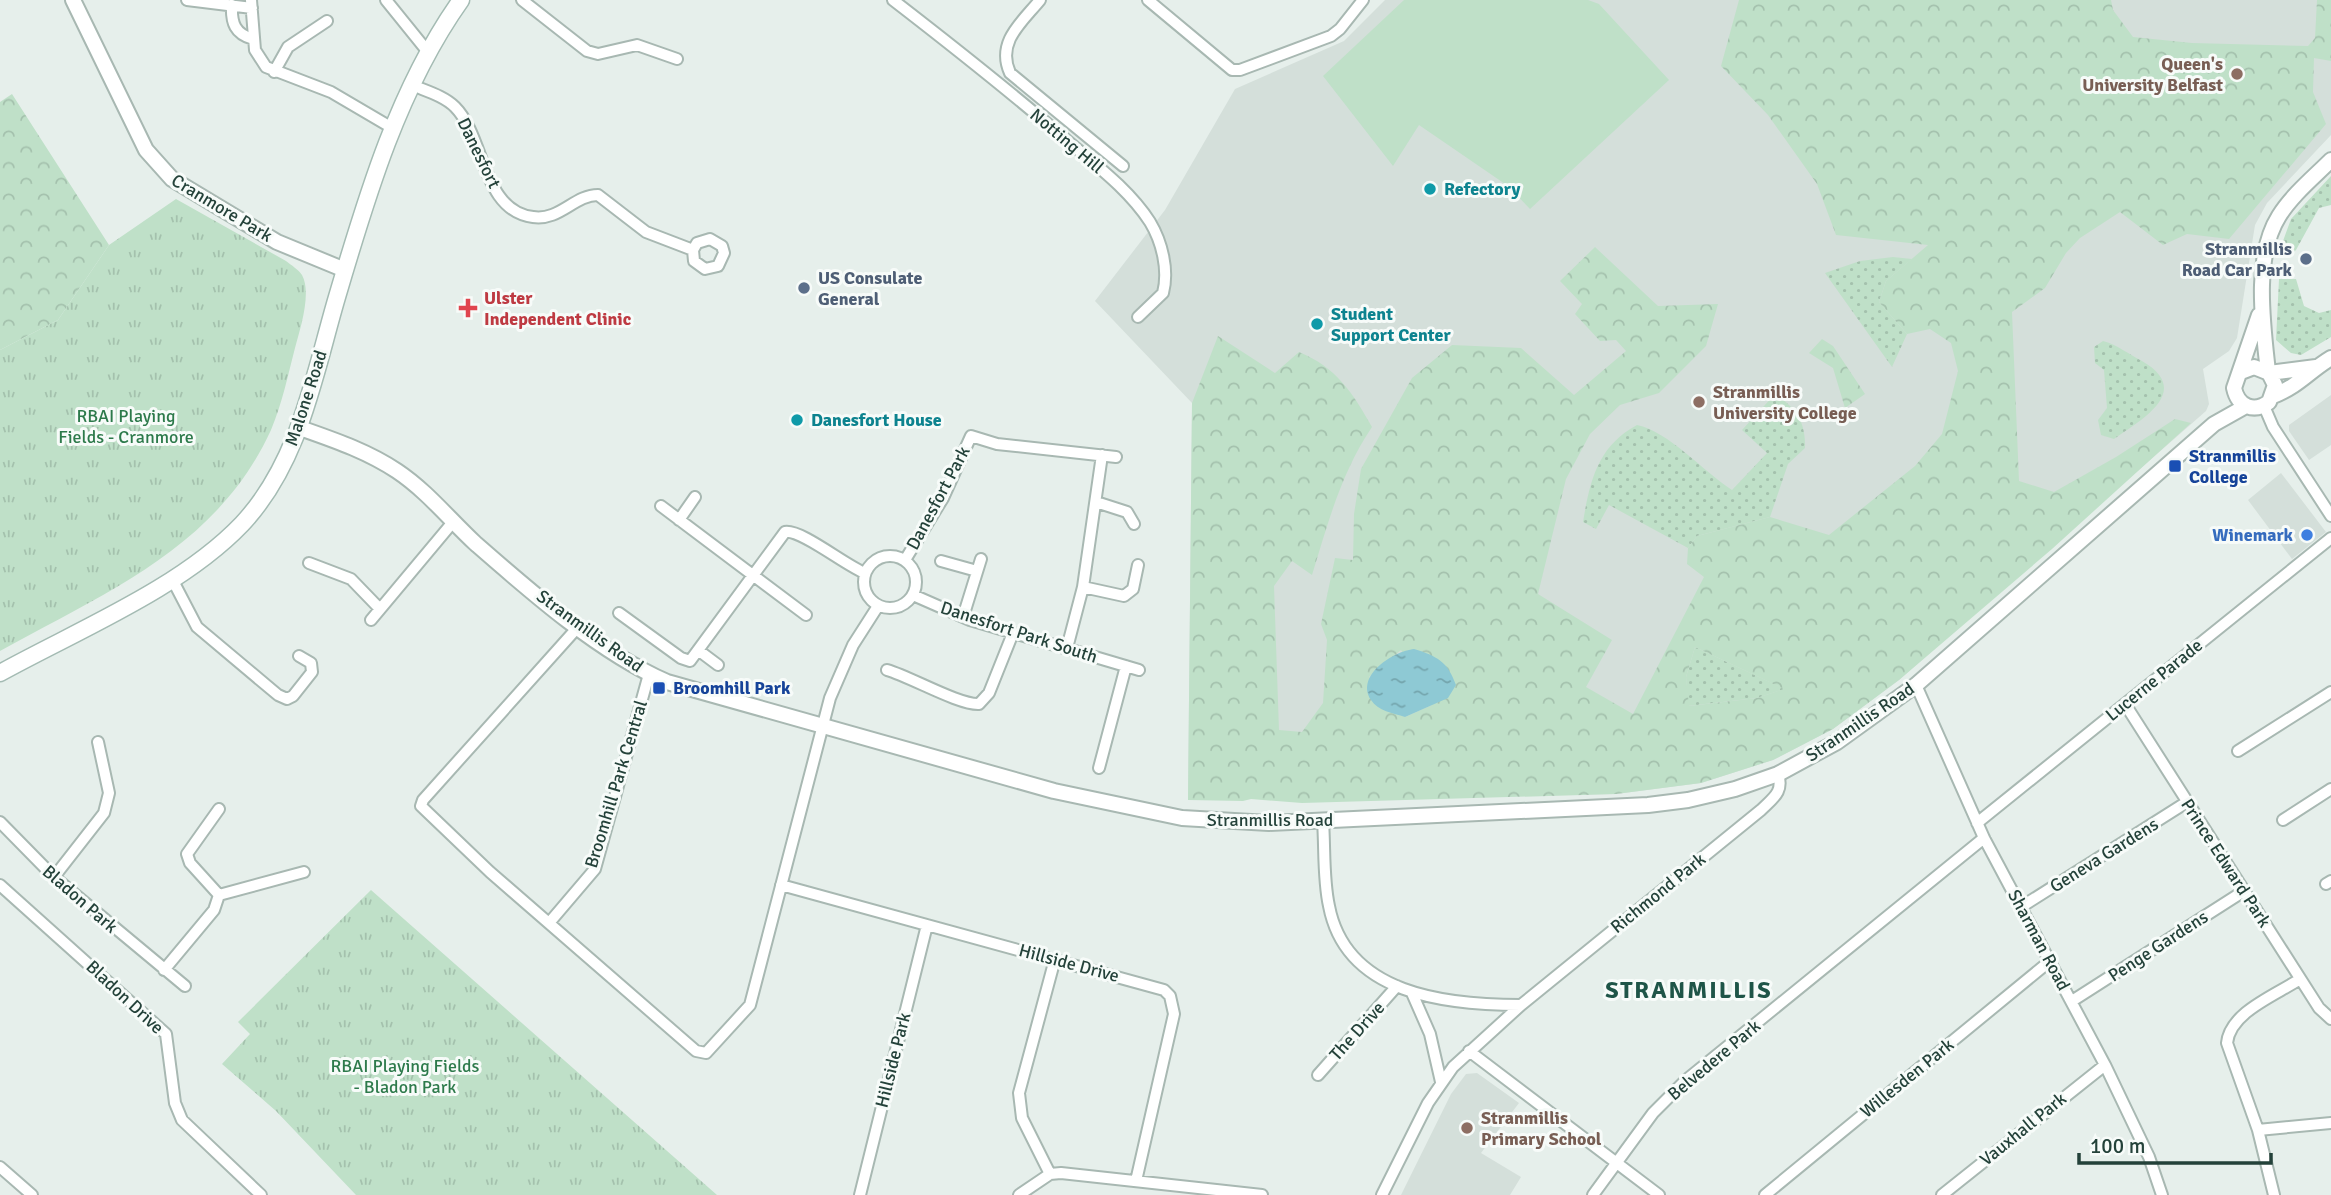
<svg xmlns="http://www.w3.org/2000/svg" width="2331" height="1195" viewBox="0 0 2331 1195" font-family="Signika,sans-serif">
<style>
.built{fill:#d4dfda}
.grass{fill:url(#grass-dots)}
.forest{fill:url(#forest-crowns);fill-rule:evenodd}
.park{fill:url(#park-tufts)}
.garden{fill:#bfe0c8}
.water{fill:url(#water-ripples)}
.lines{fill:none;stroke-linecap:round;stroke-linejoin:round}
.minor-casing{stroke:#a8b8b2;stroke-width:14}
.tertiary-casing{stroke:#a8b8b2;stroke-width:18}
.secondary-casing{stroke:#a4bbb3;stroke-width:19}
.minor{stroke:#fff;stroke-width:10}
.tertiary{stroke:#fff;stroke-width:14}
.secondary{stroke:#fff;stroke-width:16}
.education-dot{fill:#8d6e63;stroke:#f7fbf9;stroke-width:2.5}
.culture-dot{fill:#0f9aa8;stroke:#f7fbf9;stroke-width:2.5}
.service-dot{fill:#5c6f8a;stroke:#f7fbf9;stroke-width:2.5}
.health-dot{fill:#e0444e;stroke:#f7fbf9;stroke-width:2.5}
.transit-dot{fill:#1a4fb4;stroke:#f7fbf9;stroke-width:2.5}
.shop-dot{fill:#3f7fe0;stroke:#f7fbf9;stroke-width:2.5}
.labels{text-anchor:middle;stroke-width:6;stroke-linejoin:round;paint-order:stroke}
.education-label{font-size:18px;font-weight:bold;fill:#785e54;stroke:#f7fbf9;text-anchor:start}
.street-label{font-size:18px;fill:#24423a;stroke:#f7fbf9}
.culture-label{font-size:18px;font-weight:bold;fill:#0d838f;stroke:#f7fbf9;text-anchor:start}
.service-label{font-size:18px;font-weight:bold;fill:#4e5e75;stroke:#f7fbf9;text-anchor:end}
.health-label{font-size:18px;font-weight:bold;fill:#be3a42;stroke:#f7fbf9;text-anchor:start}
.park-label{font-size:18px;fill:#2d7a4b;stroke:#f7fbf9}
.transit-label{font-size:18px;font-weight:bold;fill:#164399;stroke:#f7fbf9;text-anchor:start}
.shop-label{font-size:18px;font-weight:bold;fill:#366cbe;stroke:#f7fbf9;text-anchor:end}
.district-label{font-size:24px;font-weight:bold;letter-spacing:2px;fill:#1f5548;stroke:#f7fbf9}
</style>
<defs>
<pattern id="grass-dots" width="8" height="8" patternUnits="userSpaceOnUse" patternTransform="scale(1.75)"><rect width="8" height="8" fill="#bfe0c8"/><path d="M2 2h.1M6 6h.1" fill="none" stroke="#a4c1ad" stroke-width="1.8" stroke-linecap="round"/></pattern>
<pattern id="forest-crowns" width="20" height="18" patternUnits="userSpaceOnUse" patternTransform="scale(1.75)"><rect width="20" height="18" fill="#bfe0c8"/><path d="M2 6a3 3 0 1 1 6 0M12 15a3 3 0 1 1 6 0" fill="none" stroke="#a4c1ad"/></pattern>
<pattern id="park-tufts" width="24" height="20" patternUnits="userSpaceOnUse" patternTransform="scale(1.75)"><rect width="24" height="20" fill="#bfe0c8"/><path d="M3 7l-1-3M5 7V3M7 7l1-3M15 17l-1-3M17 17v-4M19 17l1-3" fill="none" stroke="#a4c1ad"/></pattern>
<pattern id="water-ripples" width="26" height="14" patternUnits="userSpaceOnUse" patternTransform="scale(1.75)"><rect width="26" height="14" fill="#8ec9d4"/><path d="M2 4q2-2 4 0t4 0M15 11q2-2 4 0t4 0" fill="none" stroke="#74a5ad"/></pattern>
</defs>
<rect width="100%" height="100%" fill="#e6efeb"/>
<path class="built" d="M1385,0H2331V135L2267,203L2255,225L2237,338L2229,351L2203,369L2209,404L2206,411L1899,680L1833,729L1773,760L1701,783L1616,794L1188,800L1192,403L1095,301L1165,210L1235,89L1344,41Z
M2331,395V445L2309,460L2289,431V425Z
M2281,473L2326,532L2292,559L2248,500Z
M1477,1073L1519,1103L1481,1153L1521,1177L1510,1195H1401L1451,1094L1466,1074Z"/>
<path class="grass" d="M2331,176V205L2319,208L2296,250L2287,258L2279,252L2291,219Z
M1893,257L1912,259L1886,281L1879,302L1907,334L1892,367L1825,273L1860,261Z
M2279,279H2296L2304,306L2319,313L2331,310V337L2301,355L2291,353L2276,340Z
M2103,341C2116,344 2130,355 2142,361C2194,391 2141,420 2114,439L2101,435L2098,420L2107,408L2104,370L2095,363L2094,347Z
M1775,394C1796,408 1806,422 1805,448L1788,464L1770,517L1697,536L1688,548L1609,505L1596,529L1583,522C1590,480 1598,446 1637,425C1668,431 1704,472 1732,490L1767,453L1742,430Z
M1695,647L1785,689L1757,698L1688,706L1686,677Z"/>
<path class="forest" d="M1739,0H2111L2113,10L2133,37L2192,43L2308,46L2315,38L2317,0H2331V61L2314,58L2313,92L2326,124L2229,239L2187,234L2163,245L2120,212L2080,238L2066,253L2045,288L2012,312L2019,481L2054,492L2116,457L2175,419L2191,423L2052,549L1899,680L1833,729L1773,760L1701,783L1616,794L1302,803L1251,799L1243,801L1188,800L1192,403L1218,336L1275,373L1299,352C1336,367 1353,393 1372,427C1341,473 1328,523 1312,575L1292,561L1274,586L1279,730L1302,732L1323,703L1327,640L1321,624L1335,558L1353,560L1354,514L1361,469L1412,378L1452,345L1521,348L1574,395L1626,351L1616,340L1600,341L1575,314L1582,304L1560,281L1595,247L1658,306L1718,304L1706,346L1659,393L1620,405L1590,434L1566,479L1538,594L1612,640L1586,687L1633,714L1704,577L1687,564L1688,548L1697,536L1770,517L1829,535L1915,466L1942,434L1958,371L1951,343L1930,329L1907,334L1879,302L1886,281L1928,245L1836,235L1817,184L1768,115L1721,66ZM1695,647L1784,689L1757,698L1689,706L1686,677ZM1401,650L1432,705L1405,717L1369,677Z
M12,94L109,245L58,320L0,350V102Z
M1822,339L1833,346L1865,394L1845,408L1833,368L1809,353Z"/>
<path class="park" d="M176,199L286,261C291,265 299,270 302,275C312,293 300,329 295,348C288,375 282,404 271,430C217,548 106,592 0,651V350L58,320L109,245Z
M371,890L717,1195H356L276,1111L222,1064L250,1034L238,1022Z"/>
<path class="garden" d="M1404,0H1588L1599,4L1669,80L1530,209L1508,186L1419,125L1393,166L1323,76Z"/>
<path class="water" d="M1414,649C1437,656 1448,662 1456,685L1448,698L1405,717C1393,713 1378,711 1371,700C1355,675 1394,651 1414,649Z"/>
<g class="lines">
<defs>
<path id="minor" d="M187,0L252,8
M251,0L255,50L266,67L331,92L394,129
M386,0L428,52
M522,0L587,51L598,54L637,45L677,59
M893,0C950,44 1007,89 1063,137C1093,163 1128,188 1150,222C1162,242 1169,270 1163,293L1138,317
M1040,0C1022,22 996,42 1010,73L1123,166
M1148,0L1232,70H1240L1331,36L1340,29L1363,0
M232,5C231,23 235,34 253,39
M274,72L288,47L327,21
M412,85C426,91 444,96 455,107C485,137 482,211 533,217C560,221 574,195 598,195L646,232L693,250L697,243L710,239L722,246L724,253L718,266L705,269L694,261L693,250
M2264,406L2273,427L2331,516
M1096,502L1127,512L1134,524
M661,506L806,615
M679,520L695,497
M864 582a26 26 0 1 1 52 0a26 26 0 1 1-52 0Z
M905,560L943,498L971,436L997,444L1116,457
M941,561L977,571
M309,563L351,579L380,609
M172,579L197,627L278,695L287,699L293,696L312,672L311,663L299,656
M1083,587L1124,596L1133,589L1138,565
M913,595L970,620L1139,670
M619,613L681,658L690,661L785,532C801,529 846,566 865,573
M963,617L981,559
M371,620L453,522
M578,627L423,800L421,806L490,872L696,1051L706,1053L750,1005L830,698L853,645L878,606
M1067,648L1083,587L1102,455
M698,650L718,665
M887,670C911,677 959,705 979,704L989,693L1013,633
M1916,685L1984,838L2105,1065L2149,1157L2162,1195
M2125,704L2319,1008L2331,1019
M2238,751L2331,692
M1099,768L1126,666
M219,809L187,854L190,863L219,895
M2283,820L2331,789
M1323,821C1325,849 1323,879 1329,906C1346,995 1447,1005 1521,1005
M0,822L54,877L185,986
M1977,823L2331,538
M54,877L104,813L109,793L98,742
M2326,884L2331,881
M0,885L166,1034L175,1103L182,1120L261,1195
M781,885L1164,990L1170,996L1174,1014L1136,1181
M219,895L304,872
M2021,907L2187,802
M549,923L595,869L649,674
M164,970L214,910L219,895
M1412,993L1430,1034L1441,1082
M2072,1001L2244,891
M1469,1051L1659,1195
M1318,1075L1397,986
M2258,1130L2331,1123
M0,1167L32,1195
M1050,1174L1022,1118L1019,1093L1055,959
M860,1195L927,925
M1019,1195L1050,1174L1061,1173L1262,1195
M1382,1195L1428,1103L1453,1067L1521,1005L1761,810C1773,798 1784,792 1778,774
M1593,1195L1653,1113L1685,1081L1984,838
M1765,1195L2050,961
M1942,1195L2105,1065
M2274,1195L2258,1130L2227,1043C2230,1012 2276,995 2300,979"/>
<path id="tertiary" d="M73,0L146,150L172,179L277,242L345,270
M2241,372L2254,367L2269,373L2275,385L2269,402C2254,413 2238,407 2234,388L2259,315
M2268,372C2263,325 2253,257 2279,216C2292,195 2314,177 2331,160
M2269,373L2316,367
M2273,396C2300,385 2308,372 2331,358
M300,428C334,440 367,451 397,471C427,491 450,520 476,544C532,593 599,652 667,682L1054,791L1182,818L1269,823L1648,805L1688,800L1735,789L1778,774L1837,742L1916,685L2214,424L2246,406"/>
<path id="secondary" d="M0,673C78,630 181,588 242,524C300,462 314,375 337,297C367,195 399,87 461,0"/>
</defs>
<use href="#minor" class="minor-casing"/>
<use href="#tertiary" class="tertiary-casing"/>
<use href="#secondary" class="secondary-casing"/>
<use href="#minor" class="minor"/>
<use href="#tertiary" class="tertiary"/>
<use href="#secondary" class="secondary"/>
</g>
<g class="education-dot">
<circle cx="2237" cy="74" r="7"/>
<circle cx="1699" cy="402" r="7"/>
<circle cx="1467" cy="1128" r="7"/>
</g>
<g class="culture-dot">
<circle cx="1430" cy="189" r="7"/>
<circle cx="1317" cy="324" r="7"/>
<circle cx="797" cy="420" r="7"/>
</g>
<g class="service-dot">
<circle cx="2306" cy="259" r="7"/>
<circle cx="804" cy="288" r="7"/>
</g>
<path class="health-dot" d="M464.5 297.5h7v7h7v7h-7v7h-7v-7h-7v-7h7z"/>
<g class="transit-dot">
<rect x="2168" y="459" width="14" height="14" rx="3.5"/>
<rect x="652" y="681" width="14" height="14" rx="3.5"/>
</g>
<circle class="shop-dot" cx="2307" cy="535" r="7"/>
<g class="labels">
<g class="education-label">
<text x="2223" y="70" text-anchor="end">Queen's<tspan x="2223" dy="21">University Belfast</tspan></text>
<text x="1713" y="398">Stranmillis<tspan x="1713" dy="21">University College</tspan></text>
<text x="1481" y="1124">Stranmillis<tspan x="1481" dy="21">Primary School</tspan></text>
</g>
<g class="street-label">
<text transform="translate(1067 141) rotate(40)" y="6">Notting Hill</text>
<text transform="translate(479 153) rotate(64)" y="6">Danesfort</text>
<text transform="translate(222 208) rotate(31)" y="6">Cranmore Park</text>
<text transform="translate(306 398) rotate(-72)" y="6">Malone Road</text>
<text transform="translate(938 498) rotate(-62)" y="6">Danesfort Park</text>
<text transform="translate(590 631) rotate(36)" y="6">Stranmillis Road</text>
<text transform="translate(1019 632) rotate(18)" y="6">Danesfort Park South</text>
<text transform="translate(2154 680) rotate(-39)" y="6">Lucerne Parade</text>
<text transform="translate(1860 722) rotate(-34)" y="6">Stranmillis Road</text>
<text transform="translate(616 784) rotate(-73)" y="6">Broomhill Park Central</text>
<text x="1270" y="826">Stranmillis Road</text>
<text transform="translate(2104 855) rotate(-32)" y="6">Geneva Gardens</text>
<text transform="translate(2226 863) rotate(57)" y="6">Prince Edward Park</text>
<text transform="translate(1658 893) rotate(-39)" y="6">Richmond Park</text>
<text transform="translate(80 899) rotate(41)" y="6">Bladon Park</text>
<text transform="translate(2039 940) rotate(62)" y="6">Sharman Road</text>
<text transform="translate(2158 946) rotate(-33)" y="6">Penge Gardens</text>
<text transform="translate(1069 963) rotate(15)" y="6">Hillside Drive</text>
<text transform="translate(125 997) rotate(43)" y="6">Bladon Drive</text>
<text transform="translate(1357 1031) rotate(-48)" y="6">The Drive</text>
<text transform="translate(893 1060) rotate(-76)" y="6">Hillside Park</text>
<text transform="translate(1714 1060) rotate(-40)" y="6">Belvedere Park</text>
<text transform="translate(1907 1078) rotate(-39)" y="6">Willesden Park</text>
<text transform="translate(2023 1129) rotate(-39)" y="6">Vauxhall Park</text>
</g>
<g class="culture-label">
<text x="1444" y="195">Refectory</text>
<text x="1331" y="320">Student<tspan x="1331" dy="21">Support Center</tspan></text>
<text x="811" y="426">Danesfort House</text>
</g>
<g class="service-label">
<text x="2292" y="255">Stranmillis<tspan x="2292" dy="21">Road Car Park</tspan></text>
<text x="818" y="284" text-anchor="start">US Consulate<tspan x="818" dy="21">General</tspan></text>
</g>
<g class="health-label">
<text x="484" y="304">Ulster<tspan x="484" dy="21">Independent Clinic</tspan></text>
</g>
<g class="park-label">
<text x="126" y="422">RBAI Playing<tspan x="126" dy="21">Fields - Cranmore</tspan></text>
<text x="405" y="1072">RBAI Playing Fields<tspan x="405" dy="21">- Bladon Park</tspan></text>
</g>
<g class="transit-label">
<text x="2189" y="462">Stranmillis<tspan x="2189" dy="21">College</tspan></text>
<text x="673" y="694">Broomhill Park</text>
</g>
<g class="shop-label">
<text x="2293" y="541">Winemark</text>
</g>
<g class="district-label">
<text x="1689" y="998">STRANMILLIS</text>
</g>
</g>
<path d="M2079 1153v10h192v-10" fill="none" stroke="#24423a" stroke-width="3.5"/>
<text x="2090" y="1153" font-size="21" fill="#24423a" stroke="#f7fbf9" stroke-width="5" paint-order="stroke">100 m</text>
</svg>
